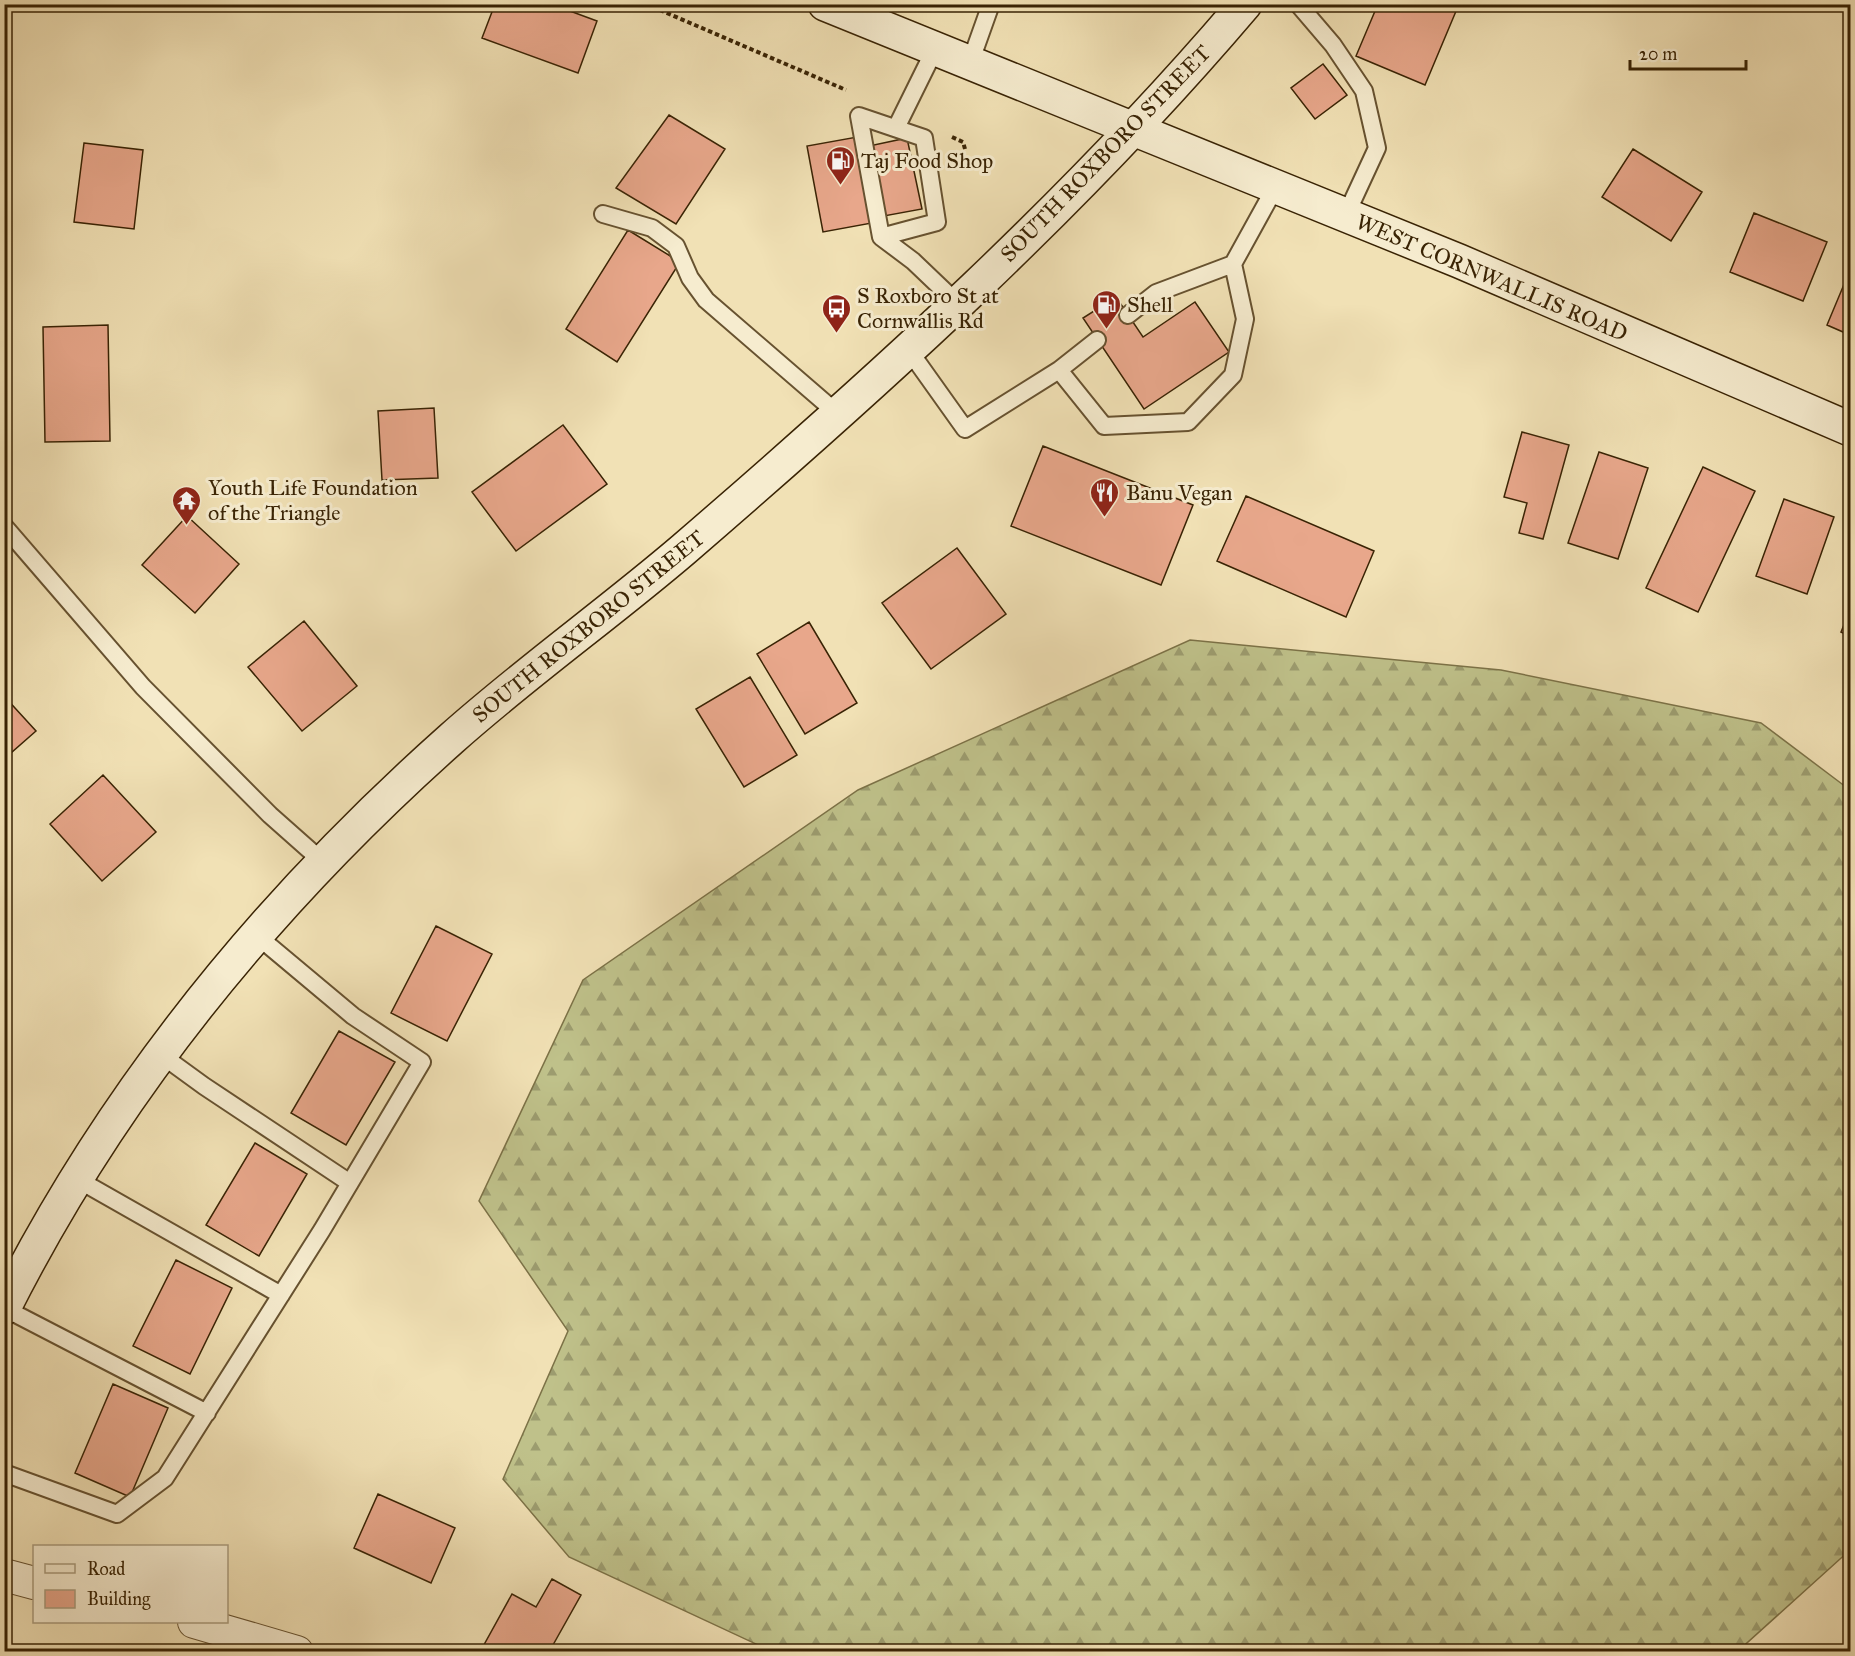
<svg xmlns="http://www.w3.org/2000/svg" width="1855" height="1656" viewBox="0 0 1855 1656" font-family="'IM FELL Great Primer',serif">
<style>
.forest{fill:url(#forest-firs);stroke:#7c7247;stroke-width:1.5}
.building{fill:#e8a78b;stroke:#392304;stroke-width:1.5}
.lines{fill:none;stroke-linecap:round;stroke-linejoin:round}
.lane-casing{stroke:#675230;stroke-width:20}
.street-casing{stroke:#675230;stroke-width:34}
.secondary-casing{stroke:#392304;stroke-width:36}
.path{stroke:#392304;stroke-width:4;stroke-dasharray:4.5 3;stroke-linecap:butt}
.lane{stroke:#f6eccf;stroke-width:16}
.street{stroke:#f6eccf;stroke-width:32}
.secondary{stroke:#f6eccf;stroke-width:33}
.labels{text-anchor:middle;stroke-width:6;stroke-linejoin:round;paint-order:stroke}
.street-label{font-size:22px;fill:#392304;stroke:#f6eccf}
.poi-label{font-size:22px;fill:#392304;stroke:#f6eccf;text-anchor:start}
</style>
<defs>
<pattern id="forest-firs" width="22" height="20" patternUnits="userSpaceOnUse" patternTransform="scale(1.5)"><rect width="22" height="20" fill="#bfc18a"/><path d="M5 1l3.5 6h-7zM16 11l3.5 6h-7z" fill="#9c9c6f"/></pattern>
</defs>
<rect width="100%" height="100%" fill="#f1e1b5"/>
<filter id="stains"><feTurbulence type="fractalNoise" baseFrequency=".00333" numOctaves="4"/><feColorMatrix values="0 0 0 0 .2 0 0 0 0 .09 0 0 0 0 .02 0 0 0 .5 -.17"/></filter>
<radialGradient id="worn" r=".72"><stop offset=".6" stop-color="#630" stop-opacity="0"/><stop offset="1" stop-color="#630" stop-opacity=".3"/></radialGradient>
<path class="forest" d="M1190,640L1501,670L1761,723L1850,790V1550L1738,1651H771L569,1557L503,1479L568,1331L479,1201L583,980L858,790Z"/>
<path class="building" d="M495,4H551L597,21L578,73L482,38Z
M1378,4H1459L1425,85L1356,56Z
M1323,64L1347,95L1315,119L1291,88Z
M669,115L725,149L676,224L616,188Z
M857,137L872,223L823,232L807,146Z
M907,138L922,209L884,216L869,146Z
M84,143L143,150L134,229L74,222Z
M1633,149L1702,192L1671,241L1602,197Z
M1754,213L1827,242L1803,301L1730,272Z
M628,230L680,262L617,362L566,329Z
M1850,270V335L1827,325Z
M1116,297L1143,337L1195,302L1229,352L1144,409L1083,318Z
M108,325L110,441L45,442L43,327Z
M434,408L438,478L382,480L378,411Z
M563,425L607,484L516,551L472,492Z
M1522,432L1569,445L1543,539L1519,533L1527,503L1504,497Z
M1043,446L1193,505L1161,585L1011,526Z
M1599,452L1648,468L1618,559L1568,543Z
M1703,467L1755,491L1698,612L1646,588Z
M1246,496L1374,551L1346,617L1217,561Z
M1784,499L1834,517L1807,594L1756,576Z
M187,516L239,564L195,613L142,565Z
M957,548L1006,614L931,669L882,603Z
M1850,610V636L1841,632Z
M304,621L357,686L302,731L248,667Z
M809,622L857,703L805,734L757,654Z
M750,677L797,755L744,787L696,709Z
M4,696L36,731L4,759Z
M103,775L156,832L102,881L50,824Z
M436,926L492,954L447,1041L391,1013Z
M339,1031L395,1062L346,1145L291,1113Z
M255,1143L307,1174L259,1256L206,1225Z
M176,1260L232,1288L190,1374L133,1346Z
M113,1384L168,1408L130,1497L75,1473Z
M378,1494L455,1528L431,1583L354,1548Z
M552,1579L581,1595L549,1652H480L512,1594L536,1607Z
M1850,1635V1652H1838Z"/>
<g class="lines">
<defs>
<path id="lane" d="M1298,4L1333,45L1364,91L1377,148L1346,215
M970,63L991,4
M896,128L935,49
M603,214L652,228L676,246L690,278L706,300L838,414
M881,237L937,222L924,138L859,116L881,237L913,261L957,303
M1128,315L1156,293L1233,264
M908,349L965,429L1059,370L1104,426L1188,422L1233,375L1245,319L1233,264L1276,186
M1059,370L1097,340
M4,526L143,687L270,815L323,862
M160,1054L204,1086L350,1183
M77,1179L281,1295
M4,1308L207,1413
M4,1473L117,1514L165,1478L322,1230L422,1062L353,1016L255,934"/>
<path id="street" d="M4,1575L34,1583
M194,1622L297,1652"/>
<path id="secondary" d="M825,4L1459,261L1850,429
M4,1308C114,1090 269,901 451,739C526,672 608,614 684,549C881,379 1076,203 1245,4"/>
</defs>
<use href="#lane" class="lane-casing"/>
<use href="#street" class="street-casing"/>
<use href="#secondary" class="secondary-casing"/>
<path class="path" d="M646,4L846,90
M952,137L963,142L965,149"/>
<use href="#lane" class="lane"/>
<use href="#street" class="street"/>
<use href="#secondary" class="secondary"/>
</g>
<defs>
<symbol id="fuel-pin" viewBox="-11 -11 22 30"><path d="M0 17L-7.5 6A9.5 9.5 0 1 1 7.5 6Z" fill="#8f2418" stroke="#f6eccf"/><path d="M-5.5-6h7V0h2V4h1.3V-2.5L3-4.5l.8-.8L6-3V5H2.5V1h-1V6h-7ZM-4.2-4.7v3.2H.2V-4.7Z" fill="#fff"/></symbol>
<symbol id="bus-pin" viewBox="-11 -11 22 30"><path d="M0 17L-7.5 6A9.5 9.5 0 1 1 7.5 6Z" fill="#8f2418" stroke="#f6eccf"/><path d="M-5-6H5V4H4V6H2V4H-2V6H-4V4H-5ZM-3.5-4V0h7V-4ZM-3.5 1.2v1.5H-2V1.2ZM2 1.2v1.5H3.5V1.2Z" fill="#fff"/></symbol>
<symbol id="restaurant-pin" viewBox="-11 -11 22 30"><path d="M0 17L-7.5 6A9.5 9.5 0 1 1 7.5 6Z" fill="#8f2418" stroke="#f6eccf"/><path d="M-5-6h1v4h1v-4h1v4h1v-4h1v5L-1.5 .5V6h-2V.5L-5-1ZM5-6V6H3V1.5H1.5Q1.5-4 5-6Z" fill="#fff"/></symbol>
<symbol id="temple-pin" viewBox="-11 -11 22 30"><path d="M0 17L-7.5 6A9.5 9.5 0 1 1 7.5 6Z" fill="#8f2418" stroke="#f6eccf"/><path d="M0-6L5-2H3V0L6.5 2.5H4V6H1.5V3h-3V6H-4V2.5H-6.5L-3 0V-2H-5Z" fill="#fff"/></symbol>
</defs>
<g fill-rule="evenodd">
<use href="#fuel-pin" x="824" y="144" width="33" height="45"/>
<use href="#fuel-pin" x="1090" y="288" width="33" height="45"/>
<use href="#bus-pin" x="820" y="292" width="33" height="45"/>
<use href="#restaurant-pin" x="1088" y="476" width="33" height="45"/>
<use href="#temple-pin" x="170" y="484" width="33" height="45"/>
</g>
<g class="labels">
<g class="street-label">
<text transform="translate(1105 153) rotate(-46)" y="8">SOUTH ROXBORO STREET</text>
<text transform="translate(1492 277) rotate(23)" y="8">WEST CORNWALLIS ROAD</text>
<text transform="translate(588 626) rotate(-39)" y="8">SOUTH ROXBORO STREET</text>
</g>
<g class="poi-label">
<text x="861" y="168">Taj Food Shop</text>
<text x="857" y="303">S Roxboro St at<tspan x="857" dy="25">Cornwallis Rd</tspan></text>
<text x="1127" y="312">Shell</text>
<text x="208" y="495">Youth Life Foundation<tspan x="208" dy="25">of the Triangle</tspan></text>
<text x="1126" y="500">Banu Vegan</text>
</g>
</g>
<rect width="1855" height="1656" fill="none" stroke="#f1e1b5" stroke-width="24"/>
<rect x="6" y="6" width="1843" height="1644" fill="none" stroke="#392304" stroke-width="3"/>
<rect x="12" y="12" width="1831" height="1632" fill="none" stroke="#392304" stroke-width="1.5"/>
<rect x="33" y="1545" width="195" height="78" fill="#f6eccf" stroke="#aa9c7e" stroke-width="1.5"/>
<rect x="45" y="1564" width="30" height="9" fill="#f6eccf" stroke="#aa9c7e" stroke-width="1.5"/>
<text x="87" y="1575" font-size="18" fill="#392304">Road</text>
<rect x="45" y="1590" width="30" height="18" fill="#e8a78b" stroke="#aa9c7e" stroke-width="1.5"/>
<text x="87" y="1605" font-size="18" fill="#392304">Building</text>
<path d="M1630 60v9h116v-9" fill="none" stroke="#392304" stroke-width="3"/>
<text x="1639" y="60" font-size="18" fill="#392304" stroke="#f6eccf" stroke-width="4.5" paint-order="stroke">20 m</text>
<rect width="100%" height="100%" filter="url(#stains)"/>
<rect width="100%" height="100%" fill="url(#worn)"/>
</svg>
